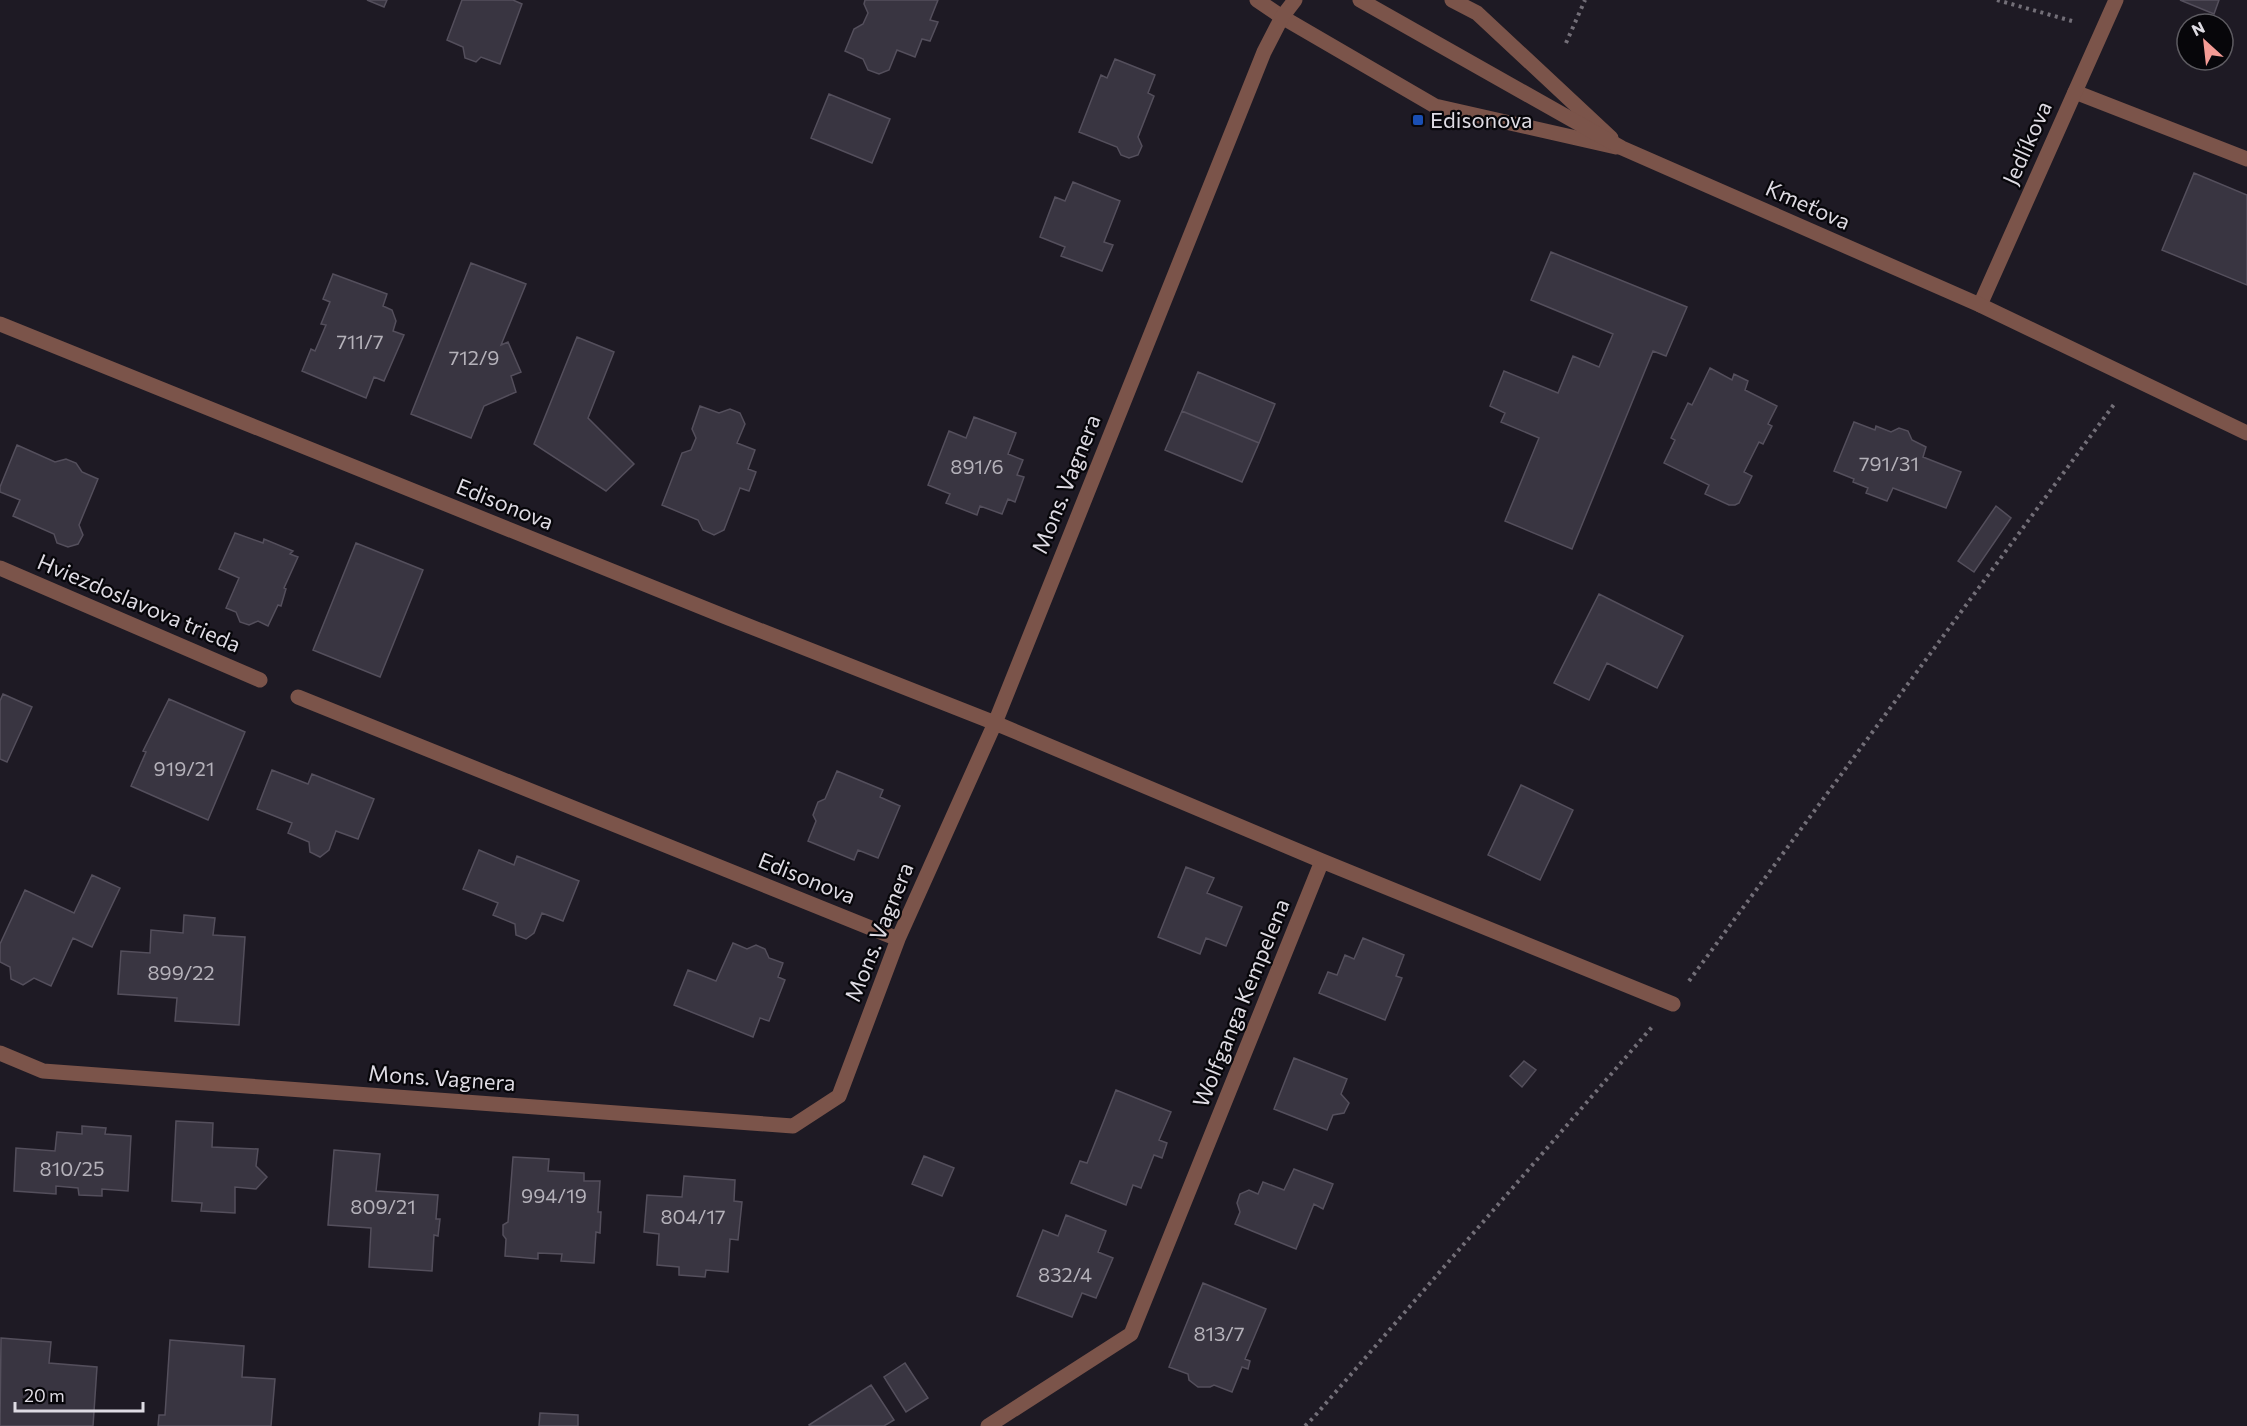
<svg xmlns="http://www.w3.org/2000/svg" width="2247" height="1426" viewBox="0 0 2247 1426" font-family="Commissioner,sans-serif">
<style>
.building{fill:#393541;stroke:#544f5c;stroke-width:1.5}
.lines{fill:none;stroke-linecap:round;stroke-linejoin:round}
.path{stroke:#736f78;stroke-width:4;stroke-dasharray:3 4.5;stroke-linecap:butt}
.service{stroke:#7b544a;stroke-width:15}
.minor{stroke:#7b544a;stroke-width:15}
.tertiary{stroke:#7b544a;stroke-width:15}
.transit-dot{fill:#1a4fb4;stroke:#07060a;stroke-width:2}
.labels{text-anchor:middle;stroke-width:4.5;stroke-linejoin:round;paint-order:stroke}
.number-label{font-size:20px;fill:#b5b2ba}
.poi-label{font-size:22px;fill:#dedbe3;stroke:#07060a;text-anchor:start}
.street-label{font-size:22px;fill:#dedbe3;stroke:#07060a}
</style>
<rect width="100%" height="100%" fill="#1e1a24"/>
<path class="building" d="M367,0H387L384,7Z
M462,0H513L522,4L500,64L481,57L476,62L465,58L463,47L447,40Z
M865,0H938L930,20L938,22L930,41L922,39L915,57L897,50L889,70L879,74L868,70L863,59L845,51L854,29L863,24L868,13L864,4Z
M2180,0H2219L2214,14Z
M1115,59L1155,75L1148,93L1154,96L1138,137L1142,146L1138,155L1129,158L1121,155L1117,147L1079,132L1101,75L1107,78Z
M829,94L890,119L872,163L811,138Z
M2194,173L2247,195V285L2162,250Z
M1073,182L1120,201L1104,242L1113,245L1102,271L1061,256L1065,247L1040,237L1055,197L1065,201Z
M1551,252L1687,307L1666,356L1653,351L1572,549L1505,521L1539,438L1501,422L1505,413L1490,406L1504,371L1558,393L1573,356L1599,367L1613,334L1531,300Z
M471,263L526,284L501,345L508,342L521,372L511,376L516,392L484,406L471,438L411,414Z
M333,274L387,294L383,306L392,310L396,321L393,331L404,335L384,381L374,377L366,398L302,371L311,349L315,351L326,325L321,324L330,302L323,299Z
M577,337L614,352L588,418L634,464L606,491L534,444Z
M1710,368L1732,380L1734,374L1748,381L1745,390L1777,406L1768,424L1772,426L1763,444L1759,442L1744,472L1752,476L1739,503L1735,505H1729L1705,494L1709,485L1664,463L1675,440L1671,438L1688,403L1692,405Z
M1198,372L1275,404L1259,443L1182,411Z
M700,406L719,413L730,409L740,413L745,424L737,443L755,450L748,469L756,472L749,491L740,488L724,530L714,535L703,530L698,520L662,505L682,453L691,450L696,438L692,429Z
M1182,411L1259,443L1242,482L1165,450Z
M974,417L1016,433L1008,454L1023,460L1017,475L1024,477L1015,502L1008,499L1002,514L980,506L977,515L946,503L950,494L928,485L949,431L966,438Z
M1854,422L1875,430L1876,426L1891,432L1899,428L1908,431L1912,440L1926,447L1923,457L1961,472L1946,508L1893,488L1887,501L1866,493L1868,488L1853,482L1854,479L1834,471Z
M17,445L55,462L66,459L76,463L82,472L98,479L79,525L83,535L78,544L68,547L57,543L54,534L13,516L20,500L0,492V487Z
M1996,506L2011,518L1974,572L1958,561Z
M235,533L263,543L264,539L293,551L290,554L298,557L284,588L286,589L281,606L278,605L268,626L258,621L249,625L240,622L236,612L226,608L239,578L219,569Z
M356,543L423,570L380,677L313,650Z
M1599,594L1683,636L1657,688L1607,663L1589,700L1554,683Z
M3,694L32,707L7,762L0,759V701Z
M169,699L245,732L208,820L131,786L146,752L143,751Z
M272,770L308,784L312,774L374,799L358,839L336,831L329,850L320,857L310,852L309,842L288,833L292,823L257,809Z
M837,771L883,790L880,797L900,806L878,858L858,850L854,860L808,841L816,821L813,815L818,802L825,799Z
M1521,785L1573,810L1540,880L1488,855Z
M479,850L514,865L517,856L579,881L563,921L542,913L534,933L526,939L516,935L515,924L493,915L498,903L463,889Z
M1186,867L1214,878L1207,893L1242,907L1226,946L1206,938L1200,954L1158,937Z
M92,875L120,888L92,947L73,938L51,986L34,978L23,985L11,979L10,967L0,962V944L25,890L74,913Z
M184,915L215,918L213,935L245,937L239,1025L175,1021L177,998L118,994L121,951L150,953L151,930L183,933Z
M1363,938L1404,955L1396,976L1402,978L1385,1020L1319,993L1328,972L1337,975L1345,955L1354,959Z
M733,943L747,949L756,945L765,949L769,958L783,963L778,977L785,980L769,1021L760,1018L753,1037L674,1005L688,970L716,981Z
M1294,1058L1347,1079L1341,1094L1349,1103L1344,1113L1333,1115L1327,1130L1274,1109Z
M1524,1061L1536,1070L1522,1087L1510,1076Z
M1116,1090L1171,1112L1159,1140L1167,1143L1162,1158L1154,1155L1141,1188L1133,1185L1126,1205L1071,1183L1080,1161L1087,1163Z
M176,1121L213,1123L212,1147L258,1149L256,1166L267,1177L256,1189L235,1187V1213L201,1211L202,1203L172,1201Z
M82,1126L106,1128L105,1134L131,1136L128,1191L102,1189V1196L79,1195L78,1188L56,1186V1194L14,1191L16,1148L55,1151L57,1132L82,1134Z
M334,1150L380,1154L376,1191L438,1195L436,1219H440L438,1236L434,1235L432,1271L369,1267L371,1228L328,1225Z
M924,1156L954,1168L942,1196L912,1184Z
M513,1157L549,1159L548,1171L584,1173V1181H600L598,1212H601L600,1233L596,1232L594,1263L561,1261L562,1254L538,1253V1259L505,1256L506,1239L503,1235V1225L508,1222Z
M1294,1169L1333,1184L1323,1209L1314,1204L1296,1249L1235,1224L1240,1212L1237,1203L1240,1194L1249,1190L1258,1194L1263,1182L1284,1190Z
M684,1176L735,1180L734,1201L742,1202L738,1240L730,1239L728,1272L706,1270L705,1277L679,1275V1267L657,1265L659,1234L644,1232L647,1195L682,1197Z
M1066,1215L1106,1231L1098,1252L1113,1258L1096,1298L1082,1293L1072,1317L1017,1296L1043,1230L1058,1236Z
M1203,1283L1266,1309L1245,1359L1250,1361L1248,1369L1242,1367L1232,1392L1214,1385L1210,1387H1198L1189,1380L1188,1374L1169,1367Z
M1,1338L51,1342L49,1363L97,1367L93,1426H0Z
M170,1340L244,1346L242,1377L275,1379L271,1426H158L159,1415H165Z
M905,1363L928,1398L906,1412L884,1377Z
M871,1385L894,1420L884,1426H810L809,1425Z
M540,1413L578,1415V1426H539Z"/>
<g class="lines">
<path class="path" d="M1997,0L2072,21
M1566,43L1585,0
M1689,981L2115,403
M1305,1426L1314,1417L1652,1027"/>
<path class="service" d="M1257,0L1282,17L1435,106L1616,147
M1452,0L1477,13L1611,138
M2075,92L2247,159"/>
<path class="minor" d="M1980,305L2116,0
M0,324L726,617L995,723L1322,861L1673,1004
M0,568L260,680
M298,697L898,939
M0,1053L43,1071L793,1126L839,1096L898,939L995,723L1264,52L1282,17L1295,0
M988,1426L1131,1334L1322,861"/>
<path class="tertiary" d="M1360,0L1622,148L1980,305L2247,433"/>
</g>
<rect class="transit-dot" x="1412" y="114" width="12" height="12" rx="3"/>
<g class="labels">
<g class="number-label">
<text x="360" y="349">711/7</text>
<text x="474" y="365">712/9</text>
<text x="1889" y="471">791/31</text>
<text x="977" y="474">891/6</text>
<text x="184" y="776">919/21</text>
<text x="181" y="980">899/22</text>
<text x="72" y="1176">810/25</text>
<text x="554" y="1203">994/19</text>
<text x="383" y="1214">809/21</text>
<text x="693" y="1224">804/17</text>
<text x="1065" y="1282">832/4</text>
<text x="1219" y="1341">813/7</text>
</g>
<g class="poi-label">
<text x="1430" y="128">Edisonova</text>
</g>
<g class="street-label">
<text transform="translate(2027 143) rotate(-66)" y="8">Jedlíkova</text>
<text transform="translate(1808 205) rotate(24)" y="8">Kmeťova</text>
<text transform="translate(1066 484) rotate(-68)" y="8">Mons. Vagnera</text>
<text transform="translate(505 504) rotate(22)" y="8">Edisonova</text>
<text transform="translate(139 603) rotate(23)" y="8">Hviezdoslavova trieda</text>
<text transform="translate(807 878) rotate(22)" y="8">Edisonova</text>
<text transform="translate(879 932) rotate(-68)" y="8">Mons. Vagnera</text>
<text transform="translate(1241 1003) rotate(-68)" y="8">Wolfganga Kempelena</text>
<text transform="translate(442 1078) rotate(4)" y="8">Mons. Vagnera</text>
</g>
</g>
<g transform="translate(2205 42) rotate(333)"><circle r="28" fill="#07060a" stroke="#5d5b61" stroke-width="1.5"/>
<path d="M0-4.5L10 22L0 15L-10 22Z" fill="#f59c96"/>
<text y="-9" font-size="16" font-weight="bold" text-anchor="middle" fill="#dedbe3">N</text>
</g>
<path d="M15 1402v9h128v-9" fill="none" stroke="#dedbe3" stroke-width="3"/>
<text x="24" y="1402" font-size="18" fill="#dedbe3" stroke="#07060a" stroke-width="4.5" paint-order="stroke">20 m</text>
</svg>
